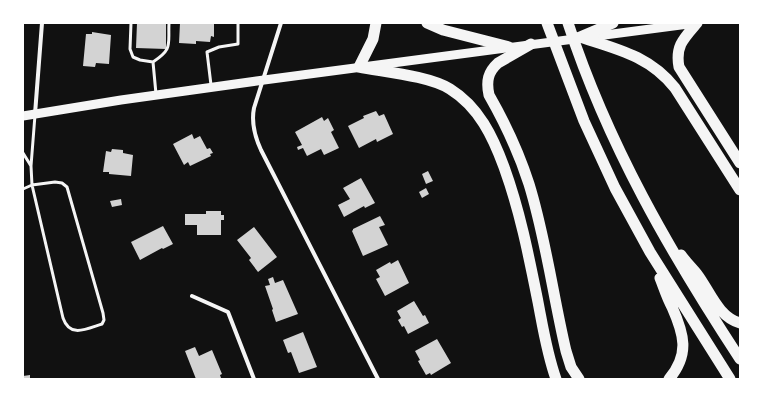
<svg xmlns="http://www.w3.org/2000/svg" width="763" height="402" viewBox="0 0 763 402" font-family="Arial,sans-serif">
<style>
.building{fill:#d3d3d3}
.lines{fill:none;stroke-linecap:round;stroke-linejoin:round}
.service{stroke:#f5f5f5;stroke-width:3}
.minor{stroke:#f5f5f5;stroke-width:4}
.primary{stroke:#f5f5f5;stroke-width:9}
.motorway{stroke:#f5f5f5;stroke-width:11}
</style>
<rect width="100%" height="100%" fill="#111"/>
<path class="building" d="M137,23H166V49L136,48Z
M180,23H214V37L211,36L210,42L196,41V44L179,43Z
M92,32L111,35L109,64L96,63L95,67L83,66L86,34H92Z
M376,111L379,116L384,114L393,134L377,142L376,139L359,148L348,126L364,118L363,116Z
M322,117L324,121L328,118L334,130L331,132L339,148L324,155L321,149L307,156L303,148L298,150L297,147L302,145L295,132Z
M192,134L194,139L200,136L207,149L210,148L213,153L210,154L211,156L190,166L188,162L184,165L173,144Z
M112,149L123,150V153L133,155L131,176L109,174V172H103L106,151L111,152Z
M428,171L433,181L426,184L422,174Z
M361,178L375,203L365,208L364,206L344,217L338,205L350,199L343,188Z
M426,188L429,194L422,198L419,192Z
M121,199L122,205L112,207L110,201Z
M206,211H221V215H224V220H221V235H197V225H185V214H206Z
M380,216L385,225L379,227L388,245L363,256L352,231L353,230V229Z
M163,226L173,244L163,249L162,248L140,260L131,242Z
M254,227L277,257L258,272L249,260L251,258L237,240Z
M398,260L409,283L385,296L376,279L380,277L376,270L390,262L391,264Z
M273,277L275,283L283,280L298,314L276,322L272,310L273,309L265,286L270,285L268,279Z
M414,301L423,316L425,315L429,323L408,334L404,326L402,327L398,320L401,318L397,311Z
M303,332L317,367L299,373L291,352L288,353L283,340Z
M437,339L451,363L431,375L430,373L426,375L418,361L420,360L415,351Z
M195,347L199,356L212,350L222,374L220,375L221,378L196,379L185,351Z
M30,375V379H23V376Z"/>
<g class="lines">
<path class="service" d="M131,23L130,49L133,57L140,60L153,62C173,49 168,45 169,23
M153,62L156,94
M211,85L207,52L219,47L238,44V23
M23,153L31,166
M55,182L62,183L67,187L103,313L104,320L102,324C86,329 70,338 63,318L32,185Z
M23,189L32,185L31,166L35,115"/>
<path class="minor" d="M281,23L254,108C251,123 255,137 261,150L378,379
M35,114L42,23
M192,296L228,312L254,379"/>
<path class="primary" d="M23,116L121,100L264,80L696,23"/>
<path class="motorway" d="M376,23L373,39L359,67C385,72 429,76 450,89C479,107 493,137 504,167C520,211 529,257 538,302C543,328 547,354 556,379
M427,23L443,30L509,47
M547,23L584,121L615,188L650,252L730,379
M568,23C608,145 670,252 740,359
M697,23C684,38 675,46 679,67L740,163
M580,37C617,49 650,56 675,88L740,190
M580,37L613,23
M531,44L498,63C488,72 486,81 489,95C505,123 519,153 529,184C546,239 553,296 566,351L571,367L579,379
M681,255C686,262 692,268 697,274C710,291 718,317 740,323
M660,278C664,288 667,298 672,307C684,334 690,354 669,379"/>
</g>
<rect width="763" height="402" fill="none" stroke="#ffffff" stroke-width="48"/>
</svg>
